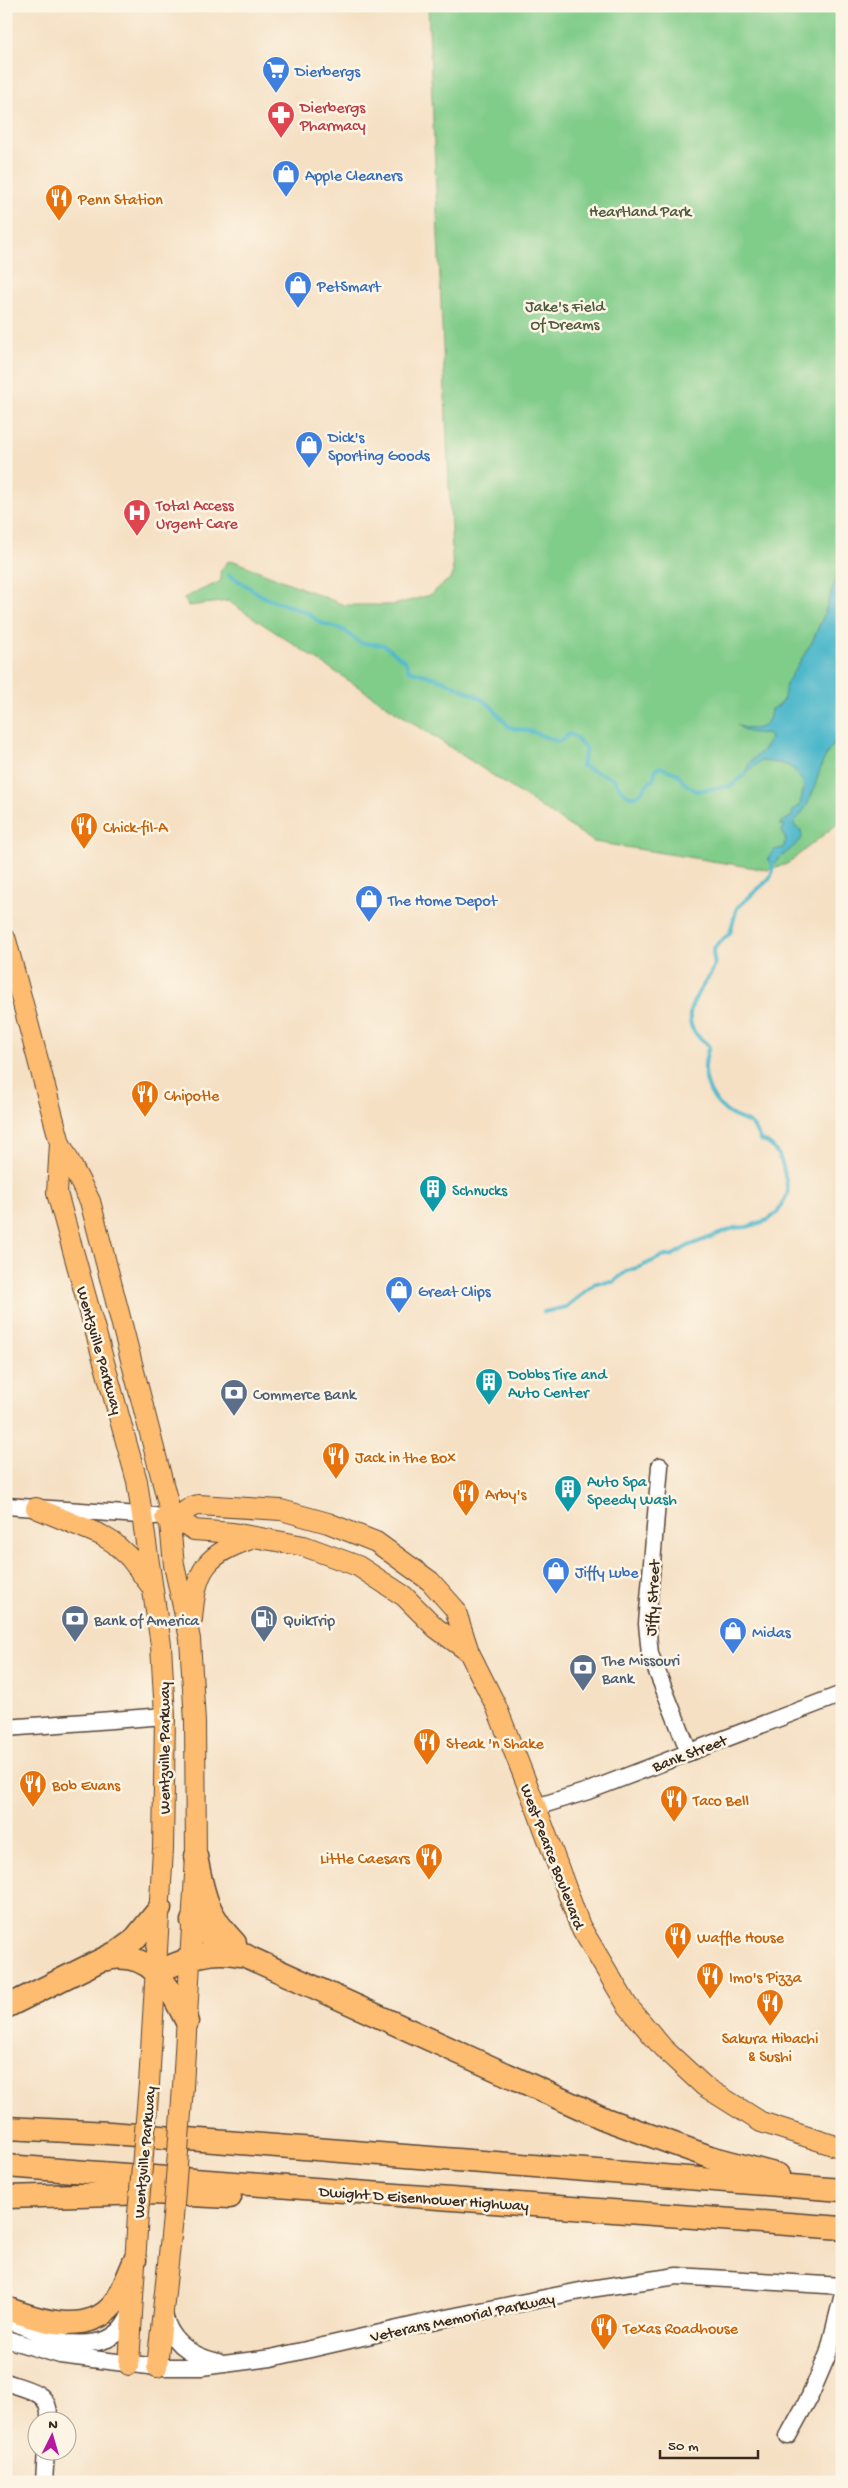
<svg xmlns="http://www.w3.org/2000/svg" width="848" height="2488" viewBox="0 0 848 2488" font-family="'Gochi Hand',sans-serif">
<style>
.green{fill:#80cc89;stroke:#5e7b54}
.water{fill:#4eb8cb;stroke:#447174}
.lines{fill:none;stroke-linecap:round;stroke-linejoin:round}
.stream{stroke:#4eb8cb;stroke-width:4}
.minor-casing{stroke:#574537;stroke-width:19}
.major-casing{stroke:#574537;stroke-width:22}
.highway-casing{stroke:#574537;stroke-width:25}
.minor{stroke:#fff;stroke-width:16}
.major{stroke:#fdbc6f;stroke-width:20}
.highway{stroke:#fdbc6f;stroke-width:22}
.major-bridge-casing{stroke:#574537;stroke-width:22;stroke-linecap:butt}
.major-bridge{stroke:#fdbc6f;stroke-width:20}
.labels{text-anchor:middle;stroke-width:5;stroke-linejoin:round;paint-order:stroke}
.shop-label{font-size:16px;fill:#366cbe;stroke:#fcf5e5;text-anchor:start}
.health-label{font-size:16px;fill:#be3a42;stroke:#fcf5e5;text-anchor:start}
.food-label{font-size:16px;fill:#c56008;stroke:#fcf5e5;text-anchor:start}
.park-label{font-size:16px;fill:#505b3e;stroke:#fcf5e5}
.culture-label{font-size:16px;fill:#0d838f;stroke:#fcf5e5;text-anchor:start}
.street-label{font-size:16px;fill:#3b2a1e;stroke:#fcf5e5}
.service-label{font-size:16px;fill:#4e5e75;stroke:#fcf5e5;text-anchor:start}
</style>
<rect width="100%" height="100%" fill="#fcf5e5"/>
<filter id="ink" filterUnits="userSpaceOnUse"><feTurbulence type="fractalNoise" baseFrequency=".02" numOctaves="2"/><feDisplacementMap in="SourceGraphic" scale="10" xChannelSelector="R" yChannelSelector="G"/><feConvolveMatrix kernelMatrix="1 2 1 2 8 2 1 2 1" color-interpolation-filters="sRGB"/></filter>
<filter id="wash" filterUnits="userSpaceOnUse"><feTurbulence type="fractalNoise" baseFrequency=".0096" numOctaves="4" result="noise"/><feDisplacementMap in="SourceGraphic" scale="20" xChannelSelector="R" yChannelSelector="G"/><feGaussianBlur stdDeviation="1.12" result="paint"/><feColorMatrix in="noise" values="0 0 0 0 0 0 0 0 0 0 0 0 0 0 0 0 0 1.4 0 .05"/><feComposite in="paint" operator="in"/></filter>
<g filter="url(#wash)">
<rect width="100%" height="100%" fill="#f5e0c4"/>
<path class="green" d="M428,6H842V820L787,864L768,870L594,842L228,601L188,606L184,598L221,581L220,572L227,562L234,561L344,605H394L430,595L453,576Z"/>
<path class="water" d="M842,561V736C810,764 824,792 794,822L795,827L801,830L802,838C793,849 782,855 772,865L768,859C771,851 775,849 783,848L786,840L782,831L785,825H780V823L791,817L793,811L800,805L804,786C794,761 782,764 761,761L745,774C747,757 768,753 770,737L766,733C755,734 746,733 737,725C755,733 770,729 771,709L779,706L784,698L786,684L812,642L823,617Z"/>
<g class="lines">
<path class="stream" d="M229,575L266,598L306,612L321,623L344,630L360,643L384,645L405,661L409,670L442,680L475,695L491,706L509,727L533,732L559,742L569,734L574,736L586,749L582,766L614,779C622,793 634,806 646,786C648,783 653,780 654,777C655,774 655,771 656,769L660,767L678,774L683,782L696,791L731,786L745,774
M544,1312L566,1307L596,1283L613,1282L627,1271L640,1267L661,1257L673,1255L688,1246L734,1228L747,1227L768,1220L777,1213L788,1193C785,1172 782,1146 760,1140C752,1116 743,1124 727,1112C706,1096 700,1071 709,1047C705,1041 699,1038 695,1033C678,1009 707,985 715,965L713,953L715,947L730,933L737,908L769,879L773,871L772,861"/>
</g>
</g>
<g filter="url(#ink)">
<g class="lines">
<defs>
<path id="minor" d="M660,1466L647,1624L650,1654L689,1752
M6,1506L155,1516
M6,1728L165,1716
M536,1807L588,1791L842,1694
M164,2314C170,2342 191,2356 218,2362
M6,2320L68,2343L84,2357
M6,2339L60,2355L157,2367H201L271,2358L446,2318L590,2289L677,2276L842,2286
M68,2343C97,2345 121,2342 131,2311
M6,2382C29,2391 51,2391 49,2420
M788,2436L810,2396L828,2354L842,2298
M44,2482L46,2450"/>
<path id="major" d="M6,940L60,1143L90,1201L128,1348L168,1503L174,1565L190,1639L195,1722L196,1856L183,2087
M60,1143L57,1193L137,1481L161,1645L165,1716L163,1849L149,2084
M36,1508L101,1535L114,1543L130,1558L151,1586
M165,1517L176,1518L194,1530L233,1533L304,1546L358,1566L404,1596L436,1628L469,1652
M176,1518L191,1507L198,1505L281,1510L328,1523L376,1542L430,1581L455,1609L469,1652L496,1706L536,1807L580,1926L627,2005L663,2048L704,2086L761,2122L842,2148
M192,1619C196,1569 205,1554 254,1538
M129,2365L138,2214
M157,2367L173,2217"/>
<path id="highway" d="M196,1856C203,1893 207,1915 235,1943
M192,1921L203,1932L250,1958L605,2119L710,2157L778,2175
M103,1960C151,1947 169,1987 187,2022
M157,1972C185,1960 209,1948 240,1955
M6,2007L119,1951L134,1940L160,1908
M6,2128L110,2133L842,2190
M6,2166L842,2228
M6,2197L152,2193L230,2197
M6,2308C37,2320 87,2336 113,2305C123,2292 128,2275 135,2260"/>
</defs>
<use href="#minor" class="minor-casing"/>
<use href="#major" class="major-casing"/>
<use href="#highway" class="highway-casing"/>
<use href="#minor" class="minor"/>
<use href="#major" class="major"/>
<use href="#highway" class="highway"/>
<defs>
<path id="major-bridge" d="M138,2214L149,2084
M173,2217L183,2087"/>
</defs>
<use href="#major-bridge" class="major-bridge-casing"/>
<use href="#major-bridge" class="major-bridge"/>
</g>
</g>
<defs>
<symbol id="supermarket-pin" viewBox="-11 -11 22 30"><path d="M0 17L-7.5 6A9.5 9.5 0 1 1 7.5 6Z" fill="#3f7fe0" stroke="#fcf5e5"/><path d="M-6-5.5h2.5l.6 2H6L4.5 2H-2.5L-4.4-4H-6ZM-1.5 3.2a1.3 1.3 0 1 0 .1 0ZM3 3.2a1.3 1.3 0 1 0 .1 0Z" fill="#fff"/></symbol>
<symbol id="pharmacy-pin" viewBox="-11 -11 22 30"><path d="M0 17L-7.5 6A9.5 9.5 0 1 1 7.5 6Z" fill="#e0444e" stroke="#fcf5e5"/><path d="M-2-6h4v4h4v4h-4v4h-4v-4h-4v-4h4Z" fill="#fff"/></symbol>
<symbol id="shop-pin" viewBox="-11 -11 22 30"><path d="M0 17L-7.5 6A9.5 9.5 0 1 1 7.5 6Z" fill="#3f7fe0" stroke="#fcf5e5"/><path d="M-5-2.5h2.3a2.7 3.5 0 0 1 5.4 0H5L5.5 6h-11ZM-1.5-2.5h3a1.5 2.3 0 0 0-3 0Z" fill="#fff"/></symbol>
<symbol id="restaurant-pin" viewBox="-11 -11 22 30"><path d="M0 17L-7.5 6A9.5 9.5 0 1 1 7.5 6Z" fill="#e8710a" stroke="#fcf5e5"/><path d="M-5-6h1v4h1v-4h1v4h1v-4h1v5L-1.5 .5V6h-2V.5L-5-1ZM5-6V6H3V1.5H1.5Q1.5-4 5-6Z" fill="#fff"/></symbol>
<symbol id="hospital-pin" viewBox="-11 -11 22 30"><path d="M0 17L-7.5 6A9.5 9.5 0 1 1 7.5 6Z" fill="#e0444e" stroke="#fcf5e5"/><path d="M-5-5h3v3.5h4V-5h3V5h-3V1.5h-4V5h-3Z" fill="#fff"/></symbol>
<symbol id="building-pin" viewBox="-11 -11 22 30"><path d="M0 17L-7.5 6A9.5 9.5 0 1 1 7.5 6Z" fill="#0f9aa8" stroke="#fcf5e5"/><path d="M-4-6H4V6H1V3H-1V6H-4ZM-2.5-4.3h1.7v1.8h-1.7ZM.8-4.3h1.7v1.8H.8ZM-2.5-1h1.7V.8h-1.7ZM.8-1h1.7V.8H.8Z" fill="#fff"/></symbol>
<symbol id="bank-pin" viewBox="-11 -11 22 30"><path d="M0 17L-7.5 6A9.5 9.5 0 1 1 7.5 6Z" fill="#5c6f8a" stroke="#fcf5e5"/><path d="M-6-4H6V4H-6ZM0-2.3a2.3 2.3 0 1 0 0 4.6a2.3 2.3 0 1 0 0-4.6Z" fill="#fff"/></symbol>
<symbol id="fuel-pin" viewBox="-11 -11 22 30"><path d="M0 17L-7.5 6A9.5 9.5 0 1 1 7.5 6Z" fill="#5c6f8a" stroke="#fcf5e5"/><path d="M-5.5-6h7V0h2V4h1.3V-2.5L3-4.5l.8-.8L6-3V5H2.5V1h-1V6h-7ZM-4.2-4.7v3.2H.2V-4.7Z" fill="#fff"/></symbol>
</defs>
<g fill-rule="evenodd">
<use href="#supermarket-pin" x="260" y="54" width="32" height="43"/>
<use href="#pharmacy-pin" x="265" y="99" width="32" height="43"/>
<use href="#shop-pin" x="270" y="158" width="32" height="43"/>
<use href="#restaurant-pin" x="43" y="182" width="32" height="43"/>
<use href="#shop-pin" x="282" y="269" width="32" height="43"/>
<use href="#shop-pin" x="293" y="429" width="32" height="43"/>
<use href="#hospital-pin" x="121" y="497" width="32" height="43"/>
<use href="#restaurant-pin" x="68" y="810" width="32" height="43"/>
<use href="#shop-pin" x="353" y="883" width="32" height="43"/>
<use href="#restaurant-pin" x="129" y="1078" width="32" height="43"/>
<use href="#building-pin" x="417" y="1173" width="32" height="43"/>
<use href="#shop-pin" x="383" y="1274" width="32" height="43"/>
<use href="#building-pin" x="473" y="1366" width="32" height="43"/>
<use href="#bank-pin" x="218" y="1377" width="32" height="43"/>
<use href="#restaurant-pin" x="320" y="1440" width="32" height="43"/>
<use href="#building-pin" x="552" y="1473" width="32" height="43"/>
<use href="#restaurant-pin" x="450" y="1477" width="32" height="43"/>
<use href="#shop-pin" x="540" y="1555" width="32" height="43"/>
<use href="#bank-pin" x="59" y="1603" width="32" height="43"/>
<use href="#fuel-pin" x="248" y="1603" width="32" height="43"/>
<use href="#shop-pin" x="717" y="1615" width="32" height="43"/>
<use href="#bank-pin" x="567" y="1652" width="32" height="43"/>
<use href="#restaurant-pin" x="411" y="1726" width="32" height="43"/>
<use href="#restaurant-pin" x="17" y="1768" width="32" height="43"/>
<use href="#restaurant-pin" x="658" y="1783" width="32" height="43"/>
<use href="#restaurant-pin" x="413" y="1841" width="32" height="43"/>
<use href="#restaurant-pin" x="662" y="1920" width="32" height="43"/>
<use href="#restaurant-pin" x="694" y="1960" width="32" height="43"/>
<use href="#restaurant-pin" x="754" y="1987" width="32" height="43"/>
<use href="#restaurant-pin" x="588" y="2311" width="32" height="43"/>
</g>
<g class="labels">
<g class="shop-label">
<text x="295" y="76">Dierbergs</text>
<text x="305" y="180">Apple Cleaners</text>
<text x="317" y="291">PetSmart</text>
<text x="328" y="442">Dick's<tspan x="328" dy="18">Sporting Goods</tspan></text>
<text x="388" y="905">The Home Depot</text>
<text x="418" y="1296">Great Clips</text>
<text x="575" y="1577">Jiffy Lube</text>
<text x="752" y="1637">Midas</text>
</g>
<g class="health-label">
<text x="300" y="112">Dierbergs<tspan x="300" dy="18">Pharmacy</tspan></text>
<text x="156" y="510">Total Access<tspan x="156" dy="18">Urgent Care</tspan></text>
</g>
<g class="food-label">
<text x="78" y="204">Penn Station</text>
<text x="103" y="832">Chick-fil-A</text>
<text x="164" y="1100">Chipotle</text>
<text x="355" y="1462">Jack in the Box</text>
<text x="485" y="1499">Arby's</text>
<text x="446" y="1748">Steak 'n Shake</text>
<text x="52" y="1790">Bob Evans</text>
<text x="693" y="1805">Taco Bell</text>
<text x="410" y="1863" text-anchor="end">Little Caesars</text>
<text x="697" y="1942">Waffle House</text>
<text x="729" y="1982">Imo's Pizza</text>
<text x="770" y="2043" text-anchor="middle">Sakura Hibachi<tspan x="770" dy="18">&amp; Sushi</tspan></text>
<text x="623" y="2333">Texas Roadhouse</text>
</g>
<g class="park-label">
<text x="640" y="216">Heartland Park</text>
<text x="565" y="311">Jake's Field<tspan x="565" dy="18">Of Dreams</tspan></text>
</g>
<g class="culture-label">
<text x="452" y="1195">Schnucks</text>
<text x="508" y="1379">Dobbs Tire and<tspan x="508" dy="18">Auto Center</tspan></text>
<text x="587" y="1486">Auto Spa<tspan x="587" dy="18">Speedy Wash</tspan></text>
</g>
<g class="street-label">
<text transform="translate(101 1350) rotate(74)" y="6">Wentzville Parkway</text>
<text transform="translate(651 1598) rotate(-87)" y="6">Jiffy Street</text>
<text transform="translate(163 1748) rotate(-90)" y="6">Wentzville Parkway</text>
<text transform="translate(689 1752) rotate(-21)" y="6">Bank Street</text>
<text transform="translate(554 1856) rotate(69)" y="6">West Pearce Boulevard</text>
<text transform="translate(143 2152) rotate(-85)" y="6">Wentzville Parkway</text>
<text transform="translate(424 2197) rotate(4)" y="6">Dwight D Eisenhower Highway</text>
<text transform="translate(462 2316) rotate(-12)" y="6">Veterans Memorial Parkway</text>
</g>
<g class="service-label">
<text x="253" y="1399">Commerce Bank</text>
<text x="94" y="1625">Bank of America</text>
<text x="283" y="1625">QuikTrip</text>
<text x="602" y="1665">The Missouri<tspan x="602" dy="18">Bank</tspan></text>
</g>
</g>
<rect width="848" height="2488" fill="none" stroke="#fcf5e5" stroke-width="25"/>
<g transform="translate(52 2436) rotate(5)"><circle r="24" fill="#fcf5e5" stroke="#afa495"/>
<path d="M0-4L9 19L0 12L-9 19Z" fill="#b5179e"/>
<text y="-8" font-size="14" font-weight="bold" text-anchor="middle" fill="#3b2a1e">N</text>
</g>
<path d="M660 2450v8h98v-8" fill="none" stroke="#3b2a1e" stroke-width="2.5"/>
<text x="668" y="2450" font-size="15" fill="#3b2a1e" stroke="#fcf5e5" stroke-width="4" paint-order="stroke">50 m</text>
</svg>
